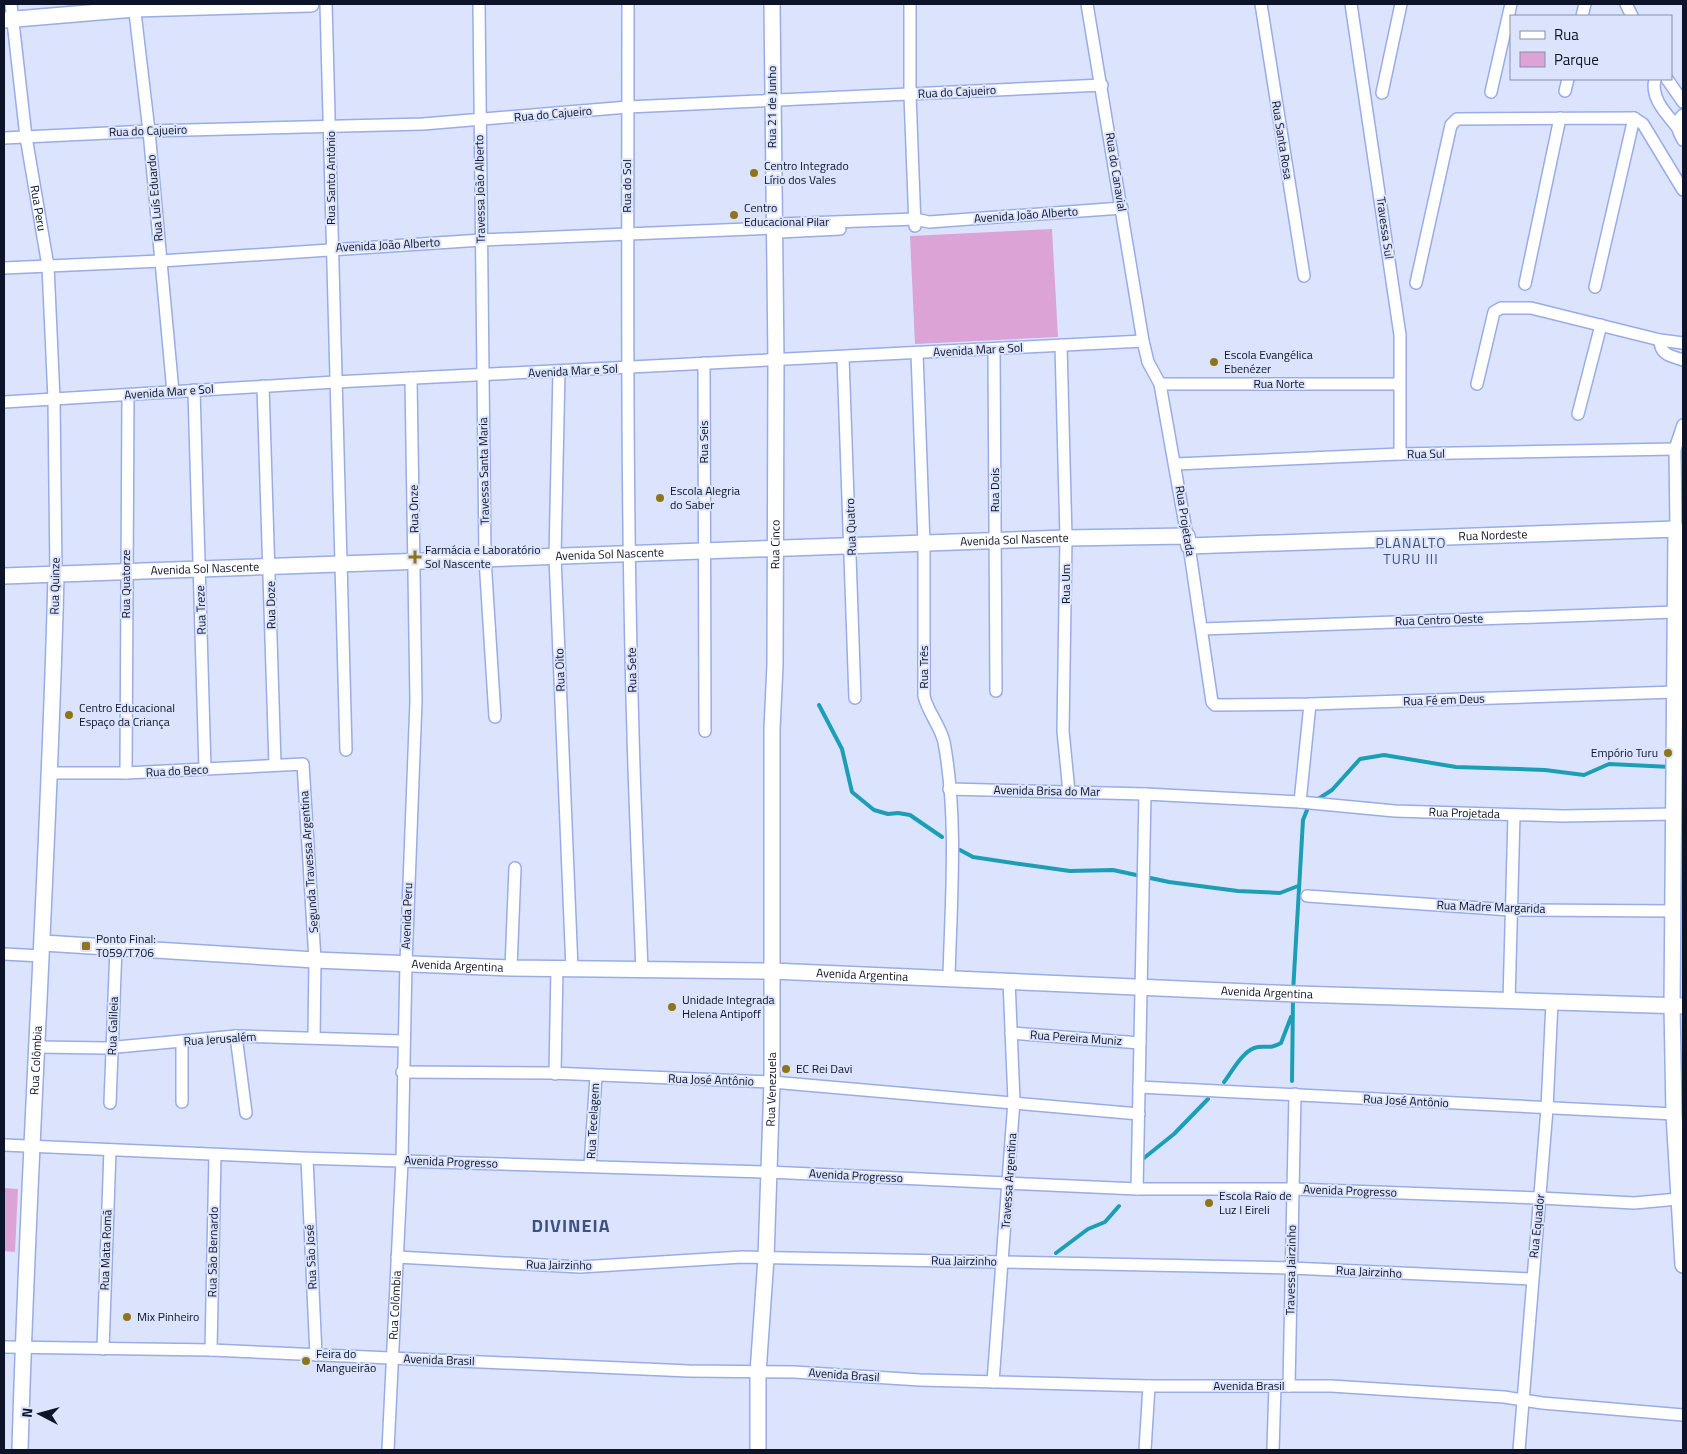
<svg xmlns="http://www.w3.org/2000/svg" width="1687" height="1454" viewBox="0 0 1687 1454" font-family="'Titillium Web',sans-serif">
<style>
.green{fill:#dca3d6}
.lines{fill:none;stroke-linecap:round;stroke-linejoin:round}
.stream{stroke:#1c9eb6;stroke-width:4}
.street-casing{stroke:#99ace6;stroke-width:14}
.secondary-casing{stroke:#99ace6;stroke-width:18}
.street{stroke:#fff;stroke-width:11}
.secondary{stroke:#fff;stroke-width:15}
.poi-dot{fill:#907419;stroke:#dbe4fc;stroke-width:2}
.labels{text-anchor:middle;stroke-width:4;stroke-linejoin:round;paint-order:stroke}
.street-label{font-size:12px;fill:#0d1328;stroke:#dbe4fc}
.poi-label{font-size:12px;fill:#0d1328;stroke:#dbe4fc;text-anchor:start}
.neighbourhood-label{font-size:14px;letter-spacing:1px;fill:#415083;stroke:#dbe4fc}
.district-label{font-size:18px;font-weight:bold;letter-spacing:1px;fill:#415083;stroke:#dbe4fc}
</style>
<rect width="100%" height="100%" fill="#dbe4fc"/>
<path class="green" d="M1052,229L1058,337L915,344L910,236Z
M4,1188L18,1189L15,1252L4,1251Z"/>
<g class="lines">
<path class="stream" d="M819,705L842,749L852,792L874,810L888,814L898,813L910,815L942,837
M1315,801L1332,790L1360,759L1384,755L1456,767L1545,770L1584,775L1609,764L1671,767
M960,850L973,857L1020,864L1070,871L1113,870L1169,882L1238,891L1280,893L1298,886
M1293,992L1303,820L1309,805
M1292,1081L1293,998
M1224,1082C1232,1072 1243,1049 1258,1047C1269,1046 1270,1049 1281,1043L1291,1017
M1144,1158L1174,1134L1208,1099
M1056,1253L1088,1229L1105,1222L1119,1206"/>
<defs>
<g id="street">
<path id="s1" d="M11,4L26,137L48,266L54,399L56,575"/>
<path d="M134,4L149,131L173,392"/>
<path d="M326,4L346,750"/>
<path d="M479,4L485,559L495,717"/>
<path d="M628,4C628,247 626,490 633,733C635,812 639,891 642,971"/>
<path d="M910,4V95L915,226"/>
<path d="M1087,4L1143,341L1148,362L1160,384L1187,536"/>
<path d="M1261,4L1304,276"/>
<path d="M1351,4L1400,335V454"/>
<path d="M1626,4L1632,16"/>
<path d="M1582,16L1585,4"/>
<path d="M1655,79C1650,98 1666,113 1677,127"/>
<path d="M1667,79L1683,102"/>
<path d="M1565,91L1568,79"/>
<path d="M1491,92L1511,4"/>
<path d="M1382,93L1401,4"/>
<path d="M1683,115C1674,124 1678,131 1683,140"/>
<path d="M4,138L149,131L423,124L628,107L1102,85"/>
<path d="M773,228L779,232L840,229"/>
<path d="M4,268L161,261L482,240L773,228L780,224L915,219L929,222L1122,208"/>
<path d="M1416,283L1451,125L1457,119L1634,118L1643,124L1683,190"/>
<path d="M1525,284L1560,118"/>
<path d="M1595,287L1634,118"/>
<path d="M1660,340C1660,355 1671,356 1683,360"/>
<path d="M1061,345L1066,538L1063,731L1069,792"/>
<path d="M994,349L996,691"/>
<path d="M917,353L924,544V696C928,713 940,725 944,742C958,818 951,900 949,977"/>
<path d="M843,357L855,698"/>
<path d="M704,363L705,731"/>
<path d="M559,371L555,557L572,969"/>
<path d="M1160,384H1399"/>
<path d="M1477,384L1494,312L1501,308H1531L1660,340L1683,343"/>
<path d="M263,386L275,764"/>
<path d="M194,390L205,769"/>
<path d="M4,402L335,382L1143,341"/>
<path d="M1578,414L1601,325"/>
<path d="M1176,464L1400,454L1675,449"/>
<path d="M1676,529L1675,449L1683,425"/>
<path d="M1189,546L1212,702L1215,705L1310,704L1675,692"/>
<path d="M1202,629L1675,612"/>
<path d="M51,773H126L303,764L315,960L314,1037"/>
<path d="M126,773L128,395"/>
<path id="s2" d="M949,789L1145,794L1300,802L1395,811L1563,816L1675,814"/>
<path d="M1300,802L1310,704"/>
<path d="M1307,896L1511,910L1674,911"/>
<path d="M4,954L42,956"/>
<path d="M511,968L515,868"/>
<path d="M1509,1001L1514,815"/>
<path d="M1011,1033L1140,1043"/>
<path d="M236,1036L246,1113"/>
<path d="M37,1047L106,1048L236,1036L403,1041"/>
<path d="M402,1072L551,1073L772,1082L1139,1114"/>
<path d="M555,1074L557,968"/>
<path d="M1139,1087L1674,1114"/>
<path d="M182,1102V1041"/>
<path d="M110,1103L116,948"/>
<path d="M4,1145L301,1158L768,1172L1137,1189H1293L1540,1198L1634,1203L1678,1199"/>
<path d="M307,1159L316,1355"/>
<path d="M590,1166L596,1076"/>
<path d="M1137,1189L1145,794"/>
<path d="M397,1257L580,1267L742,1257L1003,1262L1291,1268L1531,1279"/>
<path d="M4,1347L211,1350L689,1371L794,1372L920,1380L1149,1386H1331L1504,1397L1542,1403L1683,1415"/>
<path d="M103,1349L110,1150"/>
<path d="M211,1350L215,1155"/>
<path d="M993,1382L1014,1101L1009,980"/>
<path d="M1289,1386L1295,1094"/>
<path id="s3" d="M388,1450L402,1161L406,963L416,701L411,378"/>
<path d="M1145,1450L1149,1386"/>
<path d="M1273,1450L1275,1386"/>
<path d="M1519,1450L1547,1109L1552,1002"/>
</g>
<g id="secondary">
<path d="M4,20L135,9L311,4"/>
<path id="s4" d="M4,576L1066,538L1187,536L1189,546L1676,529L1672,1006L1674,1114L1683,1265"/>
<path id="s5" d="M43,943L315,960L511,968L772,971L1297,994L1683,1006"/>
<path id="s6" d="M20,1450C28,1158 49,867 56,575"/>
<path id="s7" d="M758,1450V1373L766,1258L772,1082V729L775,665L776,361L772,4"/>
</g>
</defs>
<use href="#street" class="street-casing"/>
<use href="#secondary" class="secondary-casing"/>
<use href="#street" class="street"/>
<use href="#secondary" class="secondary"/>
</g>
<g class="poi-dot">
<circle cx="754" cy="173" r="5"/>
<circle cx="734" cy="215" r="5"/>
<circle cx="1214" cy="362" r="5"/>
<circle cx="660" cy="498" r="5"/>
<path d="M412.5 549.5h5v5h5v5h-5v5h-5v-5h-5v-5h5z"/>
<circle cx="69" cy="715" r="5"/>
<circle cx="1668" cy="753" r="5"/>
<rect x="81" y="941" width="10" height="10" rx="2.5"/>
<circle cx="672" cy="1007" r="5"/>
<circle cx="786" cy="1069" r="5"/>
<circle cx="1209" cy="1203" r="5"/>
<circle cx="127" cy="1317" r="5"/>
<circle cx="306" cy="1361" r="5"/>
</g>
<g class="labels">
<g class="street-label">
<text transform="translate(957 92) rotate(-3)" y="4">Rua do Cajueiro</text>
<text transform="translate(772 107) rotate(-90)" y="4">Rua 21 de Junho</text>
<text transform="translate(553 114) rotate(-5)" y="4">Rua do Cajueiro</text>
<text transform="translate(148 131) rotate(-2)" y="4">Rua do Cajueiro</text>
<text transform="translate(1282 140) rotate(81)" y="4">Rua Santa Rosa</text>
<text transform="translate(1116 172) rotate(81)" y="4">Rua do Canavial</text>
<text transform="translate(331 178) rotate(-90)" y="4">Rua Santo Antônio</text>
<text transform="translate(627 186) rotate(-90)" y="4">Rua do Sol</text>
<text transform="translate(480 189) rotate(-91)" y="4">Travessa João Alberto</text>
<text transform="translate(155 198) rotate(-95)" y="4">Rua Luís Eduardo</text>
<text dy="4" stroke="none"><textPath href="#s1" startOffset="206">Rua Peru</textPath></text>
<text transform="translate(1026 215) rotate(-4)" y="4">Avenida João Alberto</text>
<text transform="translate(1385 228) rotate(82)" y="4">Travessa Sul</text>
<text transform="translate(388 245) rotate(-3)" y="4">Avenida João Alberto</text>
<text transform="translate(978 350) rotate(-3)" y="4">Avenida Mar e Sol</text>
<text transform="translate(573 371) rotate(-3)" y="4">Avenida Mar e Sol</text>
<text x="1279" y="388">Rua Norte</text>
<text transform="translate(169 392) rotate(-4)" y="4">Avenida Mar e Sol</text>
<text transform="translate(704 442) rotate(-90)" y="4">Rua Seis</text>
<text transform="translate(1426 454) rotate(-1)" y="4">Rua Sul</text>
<text transform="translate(484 471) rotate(-91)" y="4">Travessa Santa Maria</text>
<text transform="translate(995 490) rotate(-90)" y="4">Rua Dois</text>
<text transform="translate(414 509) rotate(-91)" y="4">Rua Onze</text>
<text transform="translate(1185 521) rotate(81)" y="4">Rua Projetada</text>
<text transform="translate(851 527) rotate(-92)" y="4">Rua Quatro</text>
<text dy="4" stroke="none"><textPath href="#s4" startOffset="1498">Rua Nordeste</textPath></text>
<text dy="4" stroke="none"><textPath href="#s4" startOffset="1011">Avenida Sol Nascente</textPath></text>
<text dy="4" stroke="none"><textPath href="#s7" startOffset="906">Rua Cinco</textPath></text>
<text dy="4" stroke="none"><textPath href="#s4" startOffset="606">Avenida Sol Nascente</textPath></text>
<text dy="4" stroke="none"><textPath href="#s4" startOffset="201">Avenida Sol Nascente</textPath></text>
<text transform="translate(126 584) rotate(-90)" y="4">Rua Quatorze</text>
<text transform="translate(1066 584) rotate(-90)" y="4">Rua Um</text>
<text transform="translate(55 586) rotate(-89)" y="4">Rua Quinze</text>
<text transform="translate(271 605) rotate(-91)" y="4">Rua Doze</text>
<text transform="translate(201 610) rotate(-92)" y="4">Rua Treze</text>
<text transform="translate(1439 620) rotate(-2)" y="4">Rua Centro Oeste</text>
<text transform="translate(924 667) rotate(-90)" y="4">Rua Três</text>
<text transform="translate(560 670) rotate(-92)" y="4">Rua Oito</text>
<text transform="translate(632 670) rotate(-91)" y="4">Rua Sete</text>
<text transform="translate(1444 700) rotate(-2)" y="4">Rua Fé em Deus</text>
<text transform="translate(177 771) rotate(-3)" y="4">Rua do Beco</text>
<text transform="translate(1047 791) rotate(1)" y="4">Avenida Brisa do Mar</text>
<text dy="4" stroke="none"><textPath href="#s2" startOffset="516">Rua Projetada</textPath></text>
<text transform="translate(309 862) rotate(-94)" y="4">Segunda Travessa Argentina</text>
<text transform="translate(1491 907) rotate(2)" y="4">Rua Madre Margarida</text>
<text transform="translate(407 916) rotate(-88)" y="4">Avenida Peru</text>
<text dy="4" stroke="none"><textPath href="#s5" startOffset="415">Avenida Argentina</textPath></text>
<text dy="4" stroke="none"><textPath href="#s5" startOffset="820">Avenida Argentina</textPath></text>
<text dy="4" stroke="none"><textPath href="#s5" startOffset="1225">Avenida Argentina</textPath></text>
<text transform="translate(113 1026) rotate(-88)" y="4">Rua Galileia</text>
<text transform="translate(1076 1038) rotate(4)" y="4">Rua Pereira Muniz</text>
<text transform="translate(220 1039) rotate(-4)" y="4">Rua Jerusalém</text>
<text dy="4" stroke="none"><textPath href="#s6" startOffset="390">Rua Colômbia</textPath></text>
<text transform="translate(711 1080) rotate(2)" y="4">Rua José Antônio</text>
<text dy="4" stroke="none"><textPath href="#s7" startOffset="361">Rua Venezuela</textPath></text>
<text transform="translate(1406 1101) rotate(3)" y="4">Rua José Antônio</text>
<text transform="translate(593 1121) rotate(-87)" y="4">Rua Tecelagem</text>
<text transform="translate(451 1162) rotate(2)" y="4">Avenida Progresso</text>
<text transform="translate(856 1176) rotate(3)" y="4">Avenida Progresso</text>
<text transform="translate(1009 1181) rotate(-86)" y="4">Travessa Argentina</text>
<text transform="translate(1350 1191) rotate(2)" y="4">Avenida Progresso</text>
<text transform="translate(1537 1226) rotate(-84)" y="4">Rua Equador</text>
<text transform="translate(106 1250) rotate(-88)" y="4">Rua Mata Romã</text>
<text transform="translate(213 1252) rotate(-89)" y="4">Rua São Bernardo</text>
<text transform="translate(311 1257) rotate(-93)" y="4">Rua São José</text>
<text transform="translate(964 1261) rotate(1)" y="4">Rua Jairzinho</text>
<text transform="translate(559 1265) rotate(1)" y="4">Rua Jairzinho</text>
<text transform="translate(1291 1270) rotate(-89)" y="4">Travessa Jairzinho</text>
<text transform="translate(1369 1272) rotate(3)" y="4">Rua Jairzinho</text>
<text dy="4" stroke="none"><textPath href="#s3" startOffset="145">Rua Colômbia</textPath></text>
<text transform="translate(439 1360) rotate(2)" y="4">Avenida Brasil</text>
<text transform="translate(844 1375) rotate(4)" y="4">Avenida Brasil</text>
<text x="1249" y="1390">Avenida Brasil</text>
</g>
<g class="poi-label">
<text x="764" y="170">Centro Integrado<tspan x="764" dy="14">Lírio dos Vales</tspan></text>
<text x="744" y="212">Centro<tspan x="744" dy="14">Educacional Pilar</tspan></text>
<text x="1224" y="359">Escola Evangélica<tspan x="1224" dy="14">Ebenézer</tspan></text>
<text x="670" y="495">Escola Alegria<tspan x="670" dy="14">do Saber</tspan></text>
<text x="425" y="554">Farmácia e Laboratório<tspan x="425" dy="14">Sol Nascente</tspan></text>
<text x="79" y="712">Centro Educacional<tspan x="79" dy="14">Espaço da Criança</tspan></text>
<text x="1658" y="757" text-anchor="end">Empório Turu</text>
<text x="96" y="943">Ponto Final:<tspan x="96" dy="14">T059/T706</tspan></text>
<text x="682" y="1004">Unidade Integrada<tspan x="682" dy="14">Helena Antipoff</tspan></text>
<text x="796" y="1073">EC Rei Davi</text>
<text x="1219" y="1200">Escola Raio de<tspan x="1219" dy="14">Luz I Eireli</tspan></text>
<text x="137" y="1321">Mix Pinheiro</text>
<text x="316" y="1358">Feira do<tspan x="316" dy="14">Mangueirão</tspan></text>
</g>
<g class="neighbourhood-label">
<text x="1411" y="548">PLANALTO<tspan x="1411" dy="16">TURU III</tspan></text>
</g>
<g class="district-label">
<text x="571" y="1232">DIVINEIA</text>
</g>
</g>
<rect width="1687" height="1454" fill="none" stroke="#0d1328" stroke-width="10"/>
<rect x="1510" y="15" width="162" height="65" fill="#dbe4fc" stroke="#8990a7"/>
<rect x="1520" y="31" width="25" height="8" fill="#ffffff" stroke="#8990a7"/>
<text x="1554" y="40" font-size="15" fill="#0d1328">Rua</text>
<rect x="1520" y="52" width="25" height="15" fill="#dca3d6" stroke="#8990a7"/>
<text x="1554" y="65" font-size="15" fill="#0d1328">Parque</text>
<g transform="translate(40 1414) rotate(276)" stroke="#dbe4fc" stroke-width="4" paint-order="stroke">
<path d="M0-4L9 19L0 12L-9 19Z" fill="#0d1328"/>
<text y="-8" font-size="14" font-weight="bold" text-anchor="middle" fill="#0d1328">N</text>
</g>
</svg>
